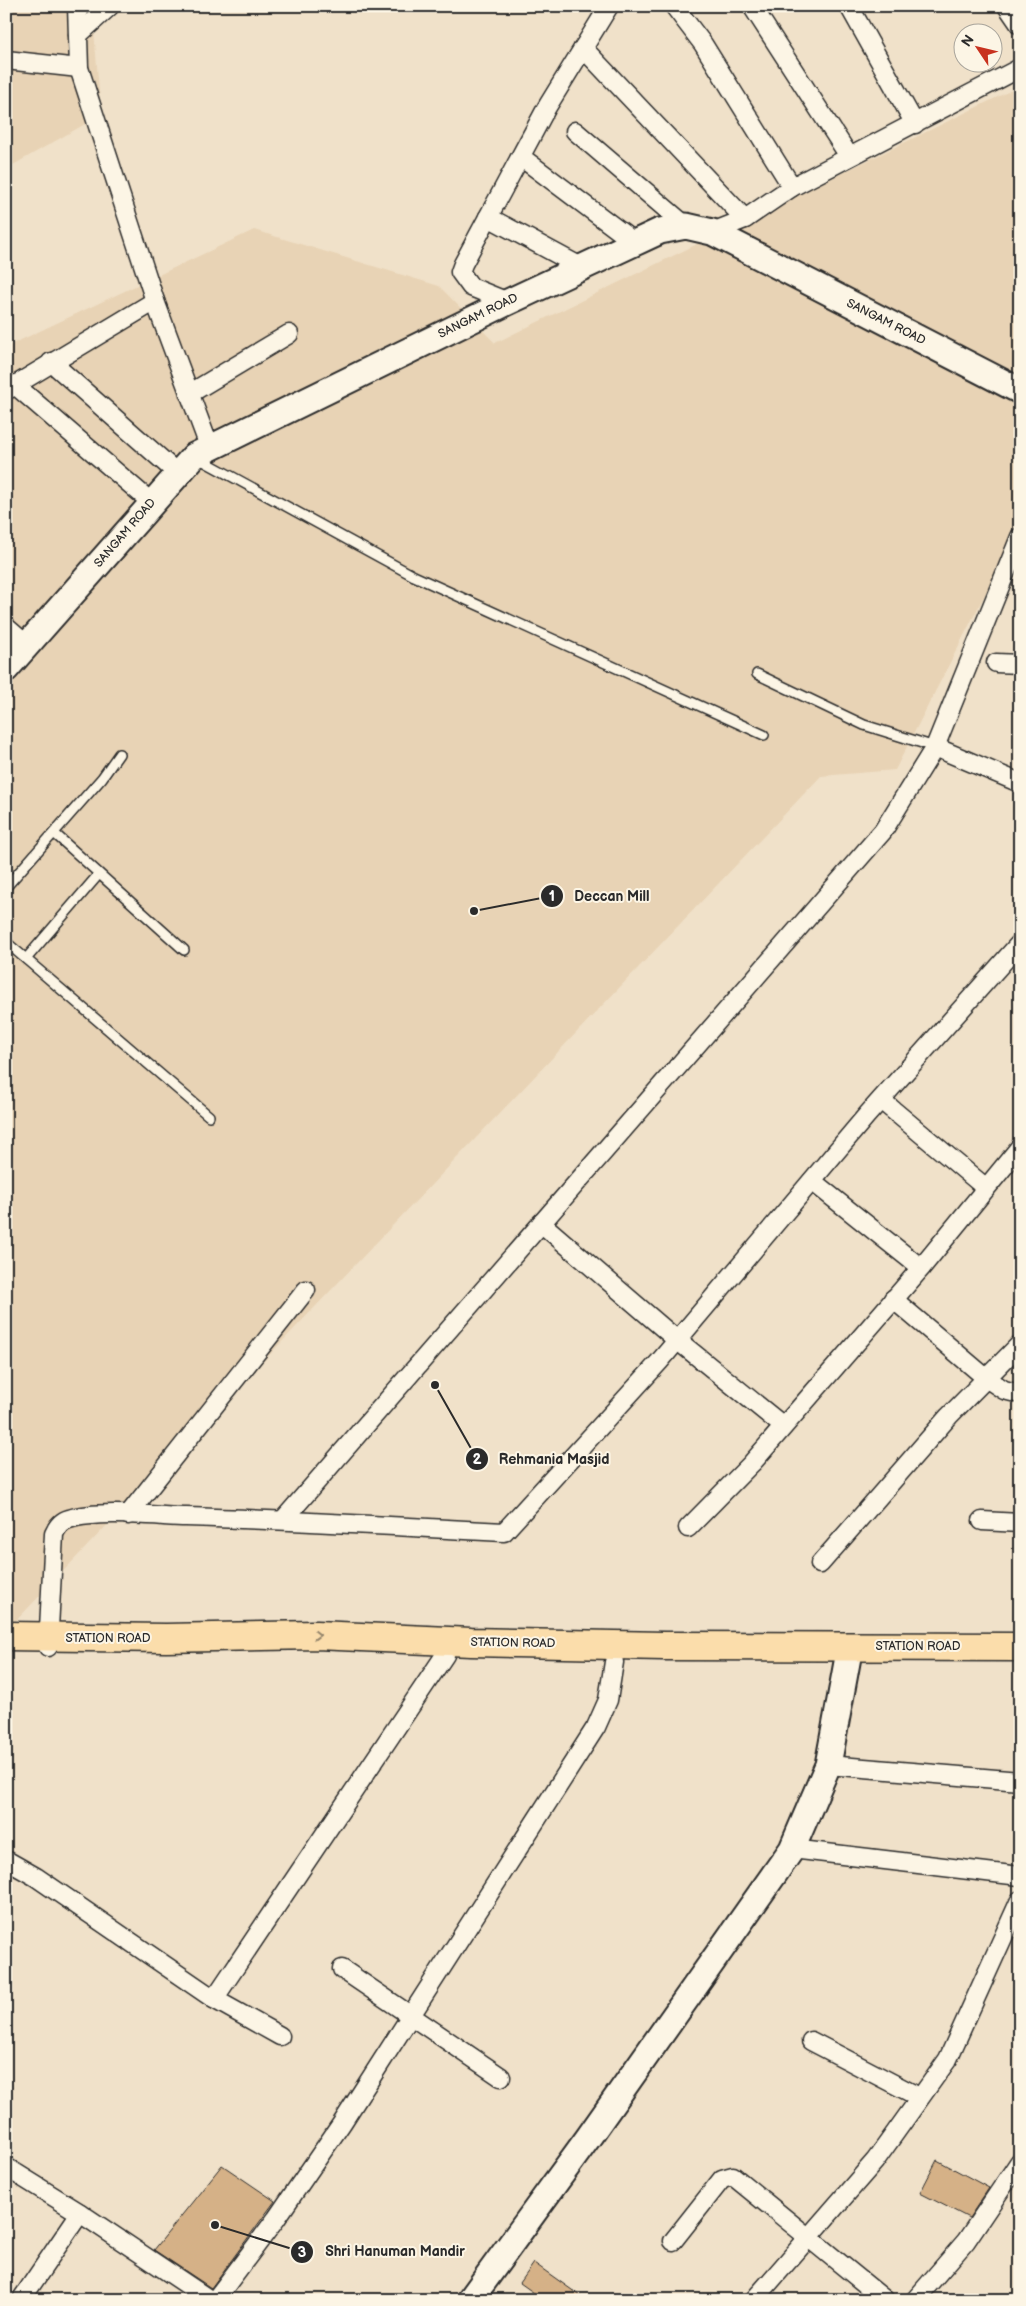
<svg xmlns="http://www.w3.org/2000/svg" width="1026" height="2306" viewBox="0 0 1026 2306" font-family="'Balsamiq Sans',sans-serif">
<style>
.built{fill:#e8d3b5}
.building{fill:#d5b187;stroke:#2b2b2b}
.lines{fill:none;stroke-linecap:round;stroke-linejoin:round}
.lane-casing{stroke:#2b2b2b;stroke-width:12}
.street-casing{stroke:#2b2b2b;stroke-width:21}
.secondary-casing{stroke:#2b2b2b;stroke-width:29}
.primary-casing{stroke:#2b2b2b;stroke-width:31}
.lane{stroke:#fcf5e5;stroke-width:9}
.street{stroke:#fcf5e5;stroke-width:18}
.secondary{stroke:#fcf5e5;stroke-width:25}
.primary{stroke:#fbddab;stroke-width:28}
.oneway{stroke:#93846b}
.labels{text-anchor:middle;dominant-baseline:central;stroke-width:4;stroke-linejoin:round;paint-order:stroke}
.street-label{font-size:12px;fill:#2b2b2b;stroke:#fcf5e5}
.leader{fill:none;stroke:#2b2b2b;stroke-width:2}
.callout-dot{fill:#2b2b2b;stroke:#fcf5e5;stroke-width:2}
.mark-label{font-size:15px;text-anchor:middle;font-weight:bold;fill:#fff}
.callout-label{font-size:14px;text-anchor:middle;font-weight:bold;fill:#2b2b2b;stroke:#fcf5e5;stroke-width:4;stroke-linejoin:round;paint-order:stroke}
</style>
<rect width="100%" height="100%" fill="#f0e1c9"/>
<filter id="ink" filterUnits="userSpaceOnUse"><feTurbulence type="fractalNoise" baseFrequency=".02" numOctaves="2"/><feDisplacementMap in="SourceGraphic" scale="10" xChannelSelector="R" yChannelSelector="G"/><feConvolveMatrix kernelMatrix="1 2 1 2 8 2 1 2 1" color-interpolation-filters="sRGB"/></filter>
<g filter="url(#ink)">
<g class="built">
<path d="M6,6h86l9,109 -95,54z"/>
<path d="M1020,86v440l-125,244 -74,6 -811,851h-4v-1280l248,-117 185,56 56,57z"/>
</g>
<g class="building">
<path d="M937,2160l52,28 -20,30 -49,-25z"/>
<path d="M222,2165l53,36 -64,87 -57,-38z"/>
<path d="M534,2263l52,37h-42l-24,-17z"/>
</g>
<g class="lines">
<g class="lane-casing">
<g id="lane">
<path d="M198,458l216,118 350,159"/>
<path d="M757,674l107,51 71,22"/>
<path d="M54,833l130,117"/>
<path d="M6,887l96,-109 17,-24"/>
<path d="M6,942l203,174"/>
<path d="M26,959l73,-85"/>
</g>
</g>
<g class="street-casing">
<g id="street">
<path d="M77,6l2,62 76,233 54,145"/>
<path d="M674,6l29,38 89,143"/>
<path d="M752,6l97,150"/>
<path d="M849,6l66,118"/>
<path d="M1007,6l13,19"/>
<path d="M78,35l32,-29"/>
<path d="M583,48l162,171"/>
<path d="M6,60l73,8"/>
<path d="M575,131l111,95"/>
<path d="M521,157l113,85"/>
<path d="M488,217l93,50"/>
<path d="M712,232l33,-13 47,-32 228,-119"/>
<path d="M508,302l-37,-15 -11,-15 3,-8 84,-157 62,-101"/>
<path d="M51,362l126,111"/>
<path d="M15,385l137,118"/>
<path d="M7,390l148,-89"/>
<path d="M189,394l100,-60"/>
<path d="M6,627l22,19"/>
<path d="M996,663l24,1"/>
<path d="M935,747l85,36"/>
<path d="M881,1100l105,88"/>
<path d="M812,1181l109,87"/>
<path d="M541,1223l136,117 106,86"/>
<path d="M893,1299l93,79 18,12 16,4"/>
<path d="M128,1515l178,-225"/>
<path d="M284,1519l599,-688 52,-84 85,-210"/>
<path d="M982,1521l38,2"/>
<path d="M688,1528l64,-65 169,-195 99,-121"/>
<path d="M820,1564l129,-148 71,-72"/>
<path d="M48,1647l6,-113c3,-7 7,-13 15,-15 29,-9 86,-3 117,-2 106,3 212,9 318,15l155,-170 208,-247 153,-172"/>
<path d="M828,1765l192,16"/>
<path d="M792,1849l228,27"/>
<path d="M6,1860l30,17 178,122 66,37"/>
<path d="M342,1969l159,108"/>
<path d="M214,1999l231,-344"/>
<path d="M811,2041l108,56"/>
<path d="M6,2167l74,46 130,87"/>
<path d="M673,2241l49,-62 11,-3 152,124"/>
<path d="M21,2300l59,-87"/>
<path d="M215,2300l61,-81 66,-96 254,-396 12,-27 6,-38"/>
<path d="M754,2300l121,-139 73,-102 72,-159"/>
<path d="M915,2300l51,-59 54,-80"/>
</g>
</g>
<g class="secondary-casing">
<g id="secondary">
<path d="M6,669l188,-213 314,-154 152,-71 26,-5 26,6 308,159"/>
<path d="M470,2300l118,-162 204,-289 36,-84 22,-119"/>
</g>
</g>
<g class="primary-casing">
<path id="primary" d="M6,1636l160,2 151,-3 154,7 193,4 356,1"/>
</g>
<use href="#lane" class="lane"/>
<use href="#street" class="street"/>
<use href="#secondary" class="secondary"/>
<use href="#primary" class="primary"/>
</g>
<defs><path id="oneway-chevron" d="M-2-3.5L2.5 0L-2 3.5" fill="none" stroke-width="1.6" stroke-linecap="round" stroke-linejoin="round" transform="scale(1.25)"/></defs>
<use class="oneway" href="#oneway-chevron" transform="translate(317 1635) rotate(1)"/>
</g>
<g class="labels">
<g class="street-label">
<text transform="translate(478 316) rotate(-26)">SANGAM ROAD</text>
<text transform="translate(886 322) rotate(27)">SANGAM ROAD</text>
<text transform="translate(125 533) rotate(-49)">SANGAM ROAD</text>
<text x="108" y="1638">STATION ROAD</text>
<text transform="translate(513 1643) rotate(1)">STATION ROAD</text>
<text x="918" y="1646">STATION ROAD</text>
</g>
</g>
<path class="leader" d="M474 911L552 896M435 1385L477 1459M215 2225L302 2252"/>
<g class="callout-dot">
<circle cx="474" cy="911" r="5"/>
<circle cx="435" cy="1385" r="5"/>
<circle cx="215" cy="2225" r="5"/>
<circle cx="552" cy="896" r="12"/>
<circle cx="477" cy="1459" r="12"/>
<circle cx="302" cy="2252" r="12"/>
</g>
<g class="mark-label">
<text x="552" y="901">1</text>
<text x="477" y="1464">2</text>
<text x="302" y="2257">3</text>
</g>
<g class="callout-label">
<text x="612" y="901">Deccan Mill</text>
<text x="554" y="1464">Rehmania Masjid</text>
<text x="395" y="2256">Shri Hanuman Mandir</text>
</g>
<rect width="1026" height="2306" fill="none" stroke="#fcf5e5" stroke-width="25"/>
<rect x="12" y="12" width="1001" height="2281" fill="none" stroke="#2b2b2b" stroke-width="2" filter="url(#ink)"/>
<g transform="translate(978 48) rotate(305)"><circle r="24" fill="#fcf5e5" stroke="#a8a49b"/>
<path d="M0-4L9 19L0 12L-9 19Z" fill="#c8321e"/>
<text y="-8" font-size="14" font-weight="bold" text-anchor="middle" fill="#2b2b2b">N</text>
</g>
</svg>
